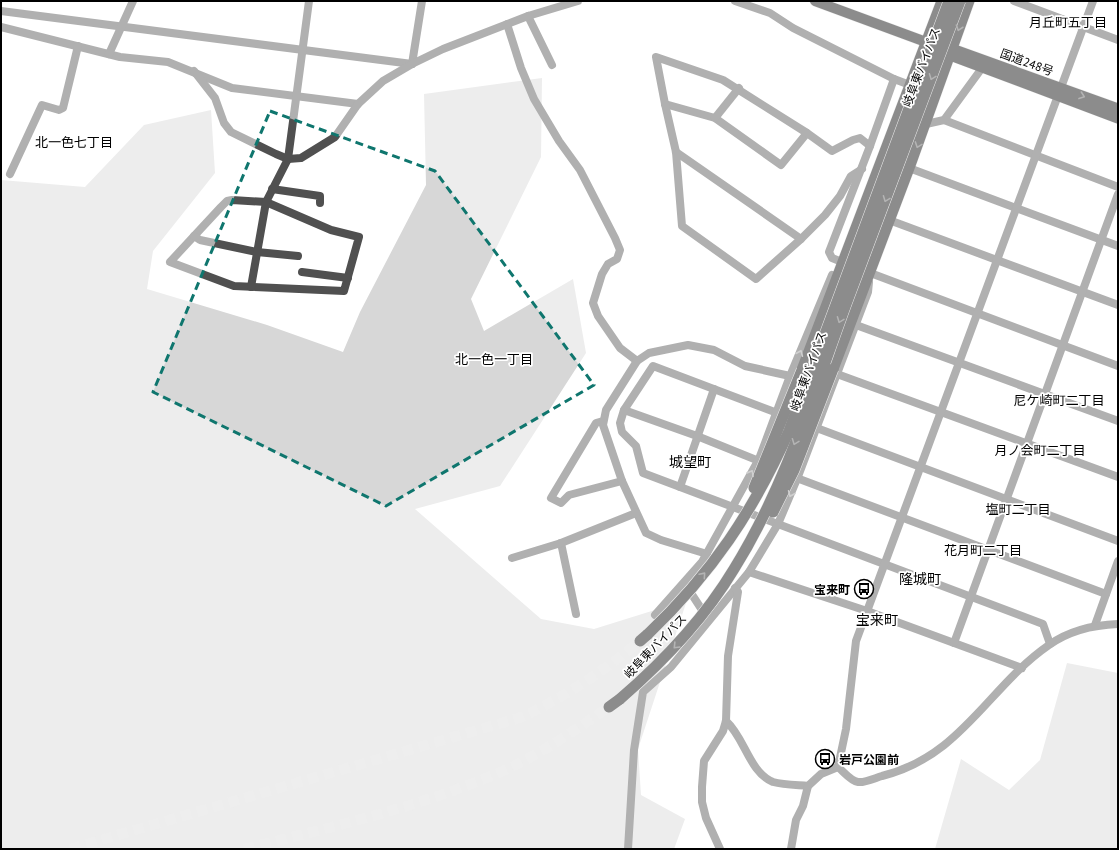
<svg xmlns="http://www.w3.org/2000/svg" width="1119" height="850" viewBox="0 0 1119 850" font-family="'PT Sans','Noto Sans JP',sans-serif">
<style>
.green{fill:#d7d7d7}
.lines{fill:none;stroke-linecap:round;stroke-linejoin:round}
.trunk-tunnel{stroke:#d9d9d9;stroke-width:11;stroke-dasharray:11 5.5;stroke-linecap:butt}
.primary-casing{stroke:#dbdbdb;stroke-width:11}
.trunk-casing{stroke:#dbdbdb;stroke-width:12}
.minor{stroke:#505050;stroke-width:8}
.primary{stroke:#000;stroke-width:10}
.trunk{stroke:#000;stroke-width:11}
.trunk-bridge-casing{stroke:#dbdbdb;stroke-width:12;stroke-linecap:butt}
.trunk-bridge{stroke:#000;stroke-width:11}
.oneway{stroke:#595959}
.oneway2{stroke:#969696}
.marked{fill:none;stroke:#0f766e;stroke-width:3;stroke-dasharray:8 5;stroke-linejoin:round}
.labels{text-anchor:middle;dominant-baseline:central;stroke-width:3.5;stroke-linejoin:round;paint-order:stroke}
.street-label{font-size:12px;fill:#000;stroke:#fff}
.poi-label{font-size:12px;font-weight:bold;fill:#000;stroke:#fff;text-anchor:end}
.neighbourhood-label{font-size:13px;fill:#000;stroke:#fff}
.quarter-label{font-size:14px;fill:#000;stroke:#fff}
</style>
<rect width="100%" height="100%" fill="#fff"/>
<g class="green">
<path d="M542,78l-1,79 -70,142 13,32 89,-52 13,74 -86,133 -85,23 126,110 53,10 93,-29 -49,149 3,46 44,24 -11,30h-673v-669l84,7 59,-62 67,-15 4,63 -62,78 -6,38 120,36 76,27 17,-40 66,-127 -2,-91z"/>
<path d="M1067,663l51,10v176h-183l26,-90 48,31 31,-30z"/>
</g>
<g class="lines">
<g class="trunk-tunnel">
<path d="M70,849l449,-131c46,-21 82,-45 121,-77"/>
<path d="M244,849c88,-22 176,-42 259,-78 38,-17 72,-41 106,-64"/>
</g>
<g class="primary-casing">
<path id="primary" d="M815,1l111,41"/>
</g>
<g class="trunk-casing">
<g id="trunk">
<path d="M946,47l172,62"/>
<path d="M945,53l173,65"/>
<path d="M833,369l76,-201 60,-167"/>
<path d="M802,370l140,-369"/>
<path d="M640,641l8,-7"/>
<path d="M609,707l11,-8"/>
</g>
</g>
<g class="minor">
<path d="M735,1l35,12 23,15 101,51 16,6"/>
<path d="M1014,1l104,39"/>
<path d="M1,11l411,53"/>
<path d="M528,16l24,49"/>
<path d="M507,24l14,44 13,31 25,42 21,29 35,68 5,12 -3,9 -9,5 -6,10 -9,29 5,13 22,32 17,13"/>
<path d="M1,27l119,30 48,5 64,26 126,16"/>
<path d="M109,54l24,-53"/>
<path d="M412,64l10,-63"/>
<path d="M194,71l21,27 9,25 7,9 45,22 12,5 13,-1 34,-21 23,-33 25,-23 29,-17 31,-15 85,-33 50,-15"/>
<path d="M665,104l50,14 66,47 26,-32"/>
<path d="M715,118l24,-30"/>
<path d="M944,120l174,67"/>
<path d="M926,124l18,-4 38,-52"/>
<path d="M676,152l125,87"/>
<path d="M909,168l209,78"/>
<path d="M862,169l-11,7 -11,20 -15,19 -24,24 -45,40 -74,-53 -6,-74 -11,-48 -9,-47 67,23 84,53 25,18 21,-11 7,-2 10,8"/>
<path d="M10,174l32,-69 17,5 4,-2 15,-62"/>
<path d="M272,189l48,7v7"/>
<path d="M232,200l34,2 65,28 28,7 -15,54 -110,-5 -64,-24 51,-55 6,-6z"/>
<path d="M889,220l229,85"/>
<path d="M194,236l6,4 57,12 41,4"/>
<path d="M847,264l-15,-6 -3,-6 41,-106 24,-67"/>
<path d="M865,271l253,95"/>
<path d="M302,272l46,6"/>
<path d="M251,287l15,-85 22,-43 21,-158"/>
<path d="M856,325l262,96"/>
<path d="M827,375l10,-1 281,103"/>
<path d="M624,410l73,26 72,29"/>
<path d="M788,417l-135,-51 -29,44 -4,13 2,9 14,14 7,27 400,151 7,20"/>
<path d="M603,421l-7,2 -45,75 10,5 8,-8 53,-14"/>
<path d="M806,424l312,117"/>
<path d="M794,477l312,117"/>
<path d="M680,487l34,-98"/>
<path d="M561,543l15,71"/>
<path d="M707,554l-46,-14 -15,-7 -24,-52 -19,-56 3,-15 31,-49 12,-8 39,-8 26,5 31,16 45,10 13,-1"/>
<path d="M512,558l49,-15 75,-30"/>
<path d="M749,572l118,39 155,57"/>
<path d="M687,587l19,29"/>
<path d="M655,615l47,-53 57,-103 31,-83 42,-101"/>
<path d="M1095,625l23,-64"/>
<path d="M954,643l164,-449"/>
<path d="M726,721c19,17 23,51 47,61 11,3 24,3 35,4"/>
<path d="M838,767l8,-38 10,-88 237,-640"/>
<path d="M838,767c6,5 13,14 20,15 7,1 17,-4 24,-6 80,-20 106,-89 167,-131 21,-15 44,-20 69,-21"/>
<path d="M628,849l6,-99 9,-58 28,-25 78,-95 29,-48 19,-45 71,-187 1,-10"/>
<path d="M720,849l-14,-31 -4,-16v-15l2,-26 19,-30 3,-10 2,-65 10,-64 -3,-4"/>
<path d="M791,849l5,-29 7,-14 5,-20 13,-12 17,-7"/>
</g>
<use href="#primary" class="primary"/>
<use href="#trunk" class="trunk"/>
<g class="trunk-bridge-casing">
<g id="trunk-bridge">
<path d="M754,488l48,-118"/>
<path d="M773,512l21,-42 39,-101"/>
<path d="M648,634c64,-61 105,-122 141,-203l160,-430"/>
<path d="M620,699c44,-38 84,-80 114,-130 51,-82 79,-175 112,-265 38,-101 76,-202 114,-303"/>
</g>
</g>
<use href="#trunk-bridge" class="trunk-bridge"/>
</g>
<defs><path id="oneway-chevron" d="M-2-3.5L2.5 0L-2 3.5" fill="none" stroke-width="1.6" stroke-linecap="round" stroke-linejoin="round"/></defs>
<g class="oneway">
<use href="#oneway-chevron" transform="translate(959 28) rotate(109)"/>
<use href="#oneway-chevron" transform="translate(932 77) rotate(111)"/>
<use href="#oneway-chevron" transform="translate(1082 96) rotate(20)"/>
<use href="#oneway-chevron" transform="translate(918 145) rotate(110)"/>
<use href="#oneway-chevron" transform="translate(886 199) rotate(111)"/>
<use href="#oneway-chevron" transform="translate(840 320) rotate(111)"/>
<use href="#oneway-chevron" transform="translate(795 442) rotate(111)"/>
<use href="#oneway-chevron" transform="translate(703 575) rotate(-49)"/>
<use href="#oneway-chevron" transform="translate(676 646) rotate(134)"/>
</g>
<g class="oneway2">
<use href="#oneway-chevron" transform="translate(800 353) rotate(-67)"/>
<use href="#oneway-chevron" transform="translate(751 473) rotate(-61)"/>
<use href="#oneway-chevron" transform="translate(791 494) rotate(113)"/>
</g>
<path d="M0 0H1119V850H0ZM270,111l165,60 159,214 -208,121 -233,-114z" fill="#fff" fill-opacity=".55" fill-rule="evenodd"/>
<path class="marked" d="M270,111l165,60 159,214 -208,121 -233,-114z"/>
<defs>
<g id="bus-ring" transform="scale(1)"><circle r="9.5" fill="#fff" stroke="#000" stroke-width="1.5"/><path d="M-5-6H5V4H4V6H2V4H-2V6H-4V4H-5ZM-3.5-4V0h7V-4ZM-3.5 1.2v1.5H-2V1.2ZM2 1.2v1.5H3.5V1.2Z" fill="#000"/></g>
</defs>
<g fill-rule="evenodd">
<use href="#bus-ring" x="864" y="589"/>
<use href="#bus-ring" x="825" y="759"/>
</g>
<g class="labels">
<g class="street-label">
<text transform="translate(1027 62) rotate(20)">国道248号</text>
<text transform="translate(921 67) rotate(-69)">岐阜東バイパス</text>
<text transform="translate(808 371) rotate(-70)">岐阜東バイパス</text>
<text transform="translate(655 646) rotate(-46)">岐阜東バイパス</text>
</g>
<g class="poi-label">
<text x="850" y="589">宝来町</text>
<text x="839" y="759" text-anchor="start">岩戸公園前</text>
</g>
<g class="neighbourhood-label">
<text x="1068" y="22">月丘町五丁目</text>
<text x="74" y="142">北一色七丁目</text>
<text x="494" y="359">北一色一丁目</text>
<text x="1059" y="400">尼ケ崎町二丁目</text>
<text x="1040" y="450">月ノ会町二丁目</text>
<text x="1018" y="509">塩町二丁目</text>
<text x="983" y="550">花月町二丁目</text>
</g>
<g class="quarter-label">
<text x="690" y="462">城望町</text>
<text x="920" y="579">隆城町</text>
<text x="877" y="620">宝来町</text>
</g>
</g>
<rect width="1119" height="850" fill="none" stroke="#000000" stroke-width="4"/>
</svg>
